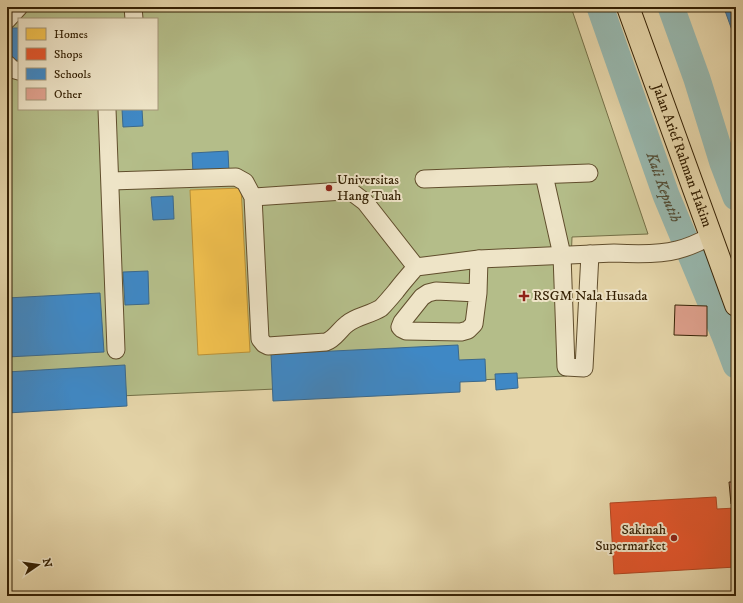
<svg xmlns="http://www.w3.org/2000/svg" width="743" height="603" viewBox="0 0 743 603" font-family="'IM FELL DW Pica',serif">
<style>
.green{fill:#b4bd89;stroke:#746f46;fill-rule:evenodd}
.homes{fill:#f2c14e;stroke:#b99138}
.shops{fill:#e4572e;stroke:#b04721}
.schools{fill:#3f88c5;stroke:#3c698b}
.lines{fill:none;stroke-linecap:round;stroke-linejoin:round}
.river{stroke:#97b8af;stroke-width:27}
.building{fill:#e0a18e;stroke:#352104}
.minor-casing{stroke:#614e2d;stroke-width:19}
.major-casing{stroke:#352104;stroke-width:24}
.minor{stroke:#eee4c7;stroke-width:17}
.major{stroke:#e5d5a9;stroke-width:22}
.poi-dot{fill:#8f2418;stroke:#eee4c7;stroke-width:1.5}
.labels{text-anchor:middle;dominant-baseline:central;stroke-width:4;stroke-linejoin:round;paint-order:stroke}
.street-label{font-size:14px;fill:#352104;stroke:#eee4c7}
.poi-label{font-size:14px;fill:#352104;stroke:#eee4c7;text-anchor:start}
.water-label{font-size:15px;font-style:italic;fill:#524e37;stroke:#eee4c7}
</style>
<rect width="100%" height="100%" fill="#e5d5a9"/>
<filter id="stains"><feTurbulence type="fractalNoise" baseFrequency=".005" numOctaves="4"/><feColorMatrix values="0 0 0 0 .2 0 0 0 0 .09 0 0 0 0 .02 0 0 0 .5 -.17"/></filter>
<radialGradient id="worn" r=".72"><stop offset=".6" stop-color="#630" stop-opacity="0"/><stop offset="1" stop-color="#630" stop-opacity=".3"/></radialGradient>
<path class="green" d="M7,7h564l77,227 -76,3 -5,139 -560,25zM19,19h138v90h-138z"/>
<path class="homes" d="M241,188l9,164 -52,3 -8,-165z"/>
<path class="shops" d="M716,497l1,12 19,-1v59l-122,7 -4,-71z"/>
<g class="schools">
<path d="M726,7h10v25l-3,1 -9,-25z"/>
<path d="M7,28h12v32l-11,1z"/>
<path d="M122,109h20l1,17 -20,1z"/>
<path d="M228,151l1,21 -36,2 -1,-21z"/>
<path d="M173,196l1,23 -21,1 -2,-23z"/>
<path d="M148,271l1,33 -24,1 -2,-33z"/>
<path d="M100,293l4,59 -97,5v-59z"/>
<path d="M458,345l1,15 26,-1 1,22 -26,1v10l-187,9 -2,-47z"/>
<path d="M125,365l2,41 -120,7v-41z"/>
<path d="M517,373l1,15 -22,2 -1,-16z"/>
</g>
<g class="lines">
<g class="river">
<path id="s1" d="M600,7l66,188 59,141 11,29"/>
<path d="M671,7l26,72 26,84 13,34"/>
</g>
</g>
<g class="building">
<path d="M675,305l32,1v30l-33,-1z"/>
<path d="M729,482h7v21l-5,1z"/>
</g>
<g class="lines">
<g class="minor-casing">
<g id="minor">
<path d="M133,7l1,12"/>
<path d="M7,20l12,-13"/>
<path d="M7,64l5,5 7,2"/>
<path d="M107,109l9,241"/>
<path d="M544,175l18,80 4,112 18,1 6,-114"/>
<path d="M424,179l165,-6"/>
<path d="M111,181l125,-4 9,5 8,15 7,142 4,5 4,2 58,-4c9,-3 13,-12 21,-18 9,-8 23,-9 34,-16 5,-5 10,-11 15,-17 6,-8 13,-16 20,-24l63,-8 135,-6c19,1 45,2 63,-3 12,-3 23,-8 34,-14"/>
<path d="M253,197l90,-6 10,2 12,9 51,65"/>
<path d="M478,293l-42,-2 -8,2 -6,4 -20,25 -2,5 2,2 4,2 55,1 7,-2 6,-6 4,-31 1,-34"/>
</g>
</g>
<g class="major-casing">
<g id="major">
<path id="s2" d="M628,7l108,298"/>
</g>
</g>
<use href="#minor" class="minor"/>
<use href="#major" class="major"/>
</g>
<g class="poi-dot">
<circle cx="329" cy="188" r="4"/>
<path d="M522 290h4v4h4v4h-4v4h-4v-4h-4v-4h4z"/>
<circle cx="674" cy="538" r="4"/>
</g>
<g class="labels">
<g class="street-label">
<text stroke="none"><textPath href="#s2" startOffset="158">Jalan Arief Rahman Hakim</textPath></text>
</g>
<g class="poi-label">
<text x="337" y="180">Universitas<tspan x="337" dy="16">Hang Tuah</tspan></text>
<text x="533" y="296">RSGM Nala Husada</text>
<text x="666" y="530" text-anchor="end">Sakinah<tspan x="666" dy="16">Supermarket</tspan></text>
</g>
<g class="water-label">
<text stroke="none"><textPath href="#s1" startOffset="191">Kali Keputih</textPath></text>
</g>
</g>
<rect width="743" height="603" fill="none" stroke="#e5d5a9" stroke-width="24"/>
<rect x="8" y="8" width="727" height="587" fill="none" stroke="#352104" stroke-width="2"/>
<rect x="12" y="12" width="719" height="579" fill="none" stroke="#352104"/>
<rect x="18" y="18" width="140" height="92" fill="#eee4c7" stroke="#a49679"/>
<rect x="26" y="28" width="20" height="12" fill="#f2c14e" stroke="#a49679"/>
<text x="54" y="38" font-size="12" fill="#352104">Homes</text>
<rect x="26" y="48" width="20" height="12" fill="#e4572e" stroke="#a49679"/>
<text x="54" y="58" font-size="12" fill="#352104">Shops</text>
<rect x="26" y="68" width="20" height="12" fill="#3f88c5" stroke="#a49679"/>
<text x="54" y="78" font-size="12" fill="#352104">Schools</text>
<rect x="26" y="88" width="20" height="12" fill="#e0a18e" stroke="#a49679"/>
<text x="54" y="98" font-size="12" fill="#352104">Other</text>
<g transform="translate(38 565) rotate(77)" stroke="#eee4c7" stroke-width="3" paint-order="stroke">
<path d="M0-3L7 15L0 10L-7 15Z" fill="#352104"/>
<text y="-6" font-size="11" font-weight="bold" text-anchor="middle" fill="#352104">N</text>
</g>
<rect width="100%" height="100%" filter="url(#stains)"/>
<rect width="100%" height="100%" fill="url(#worn)"/>
</svg>
